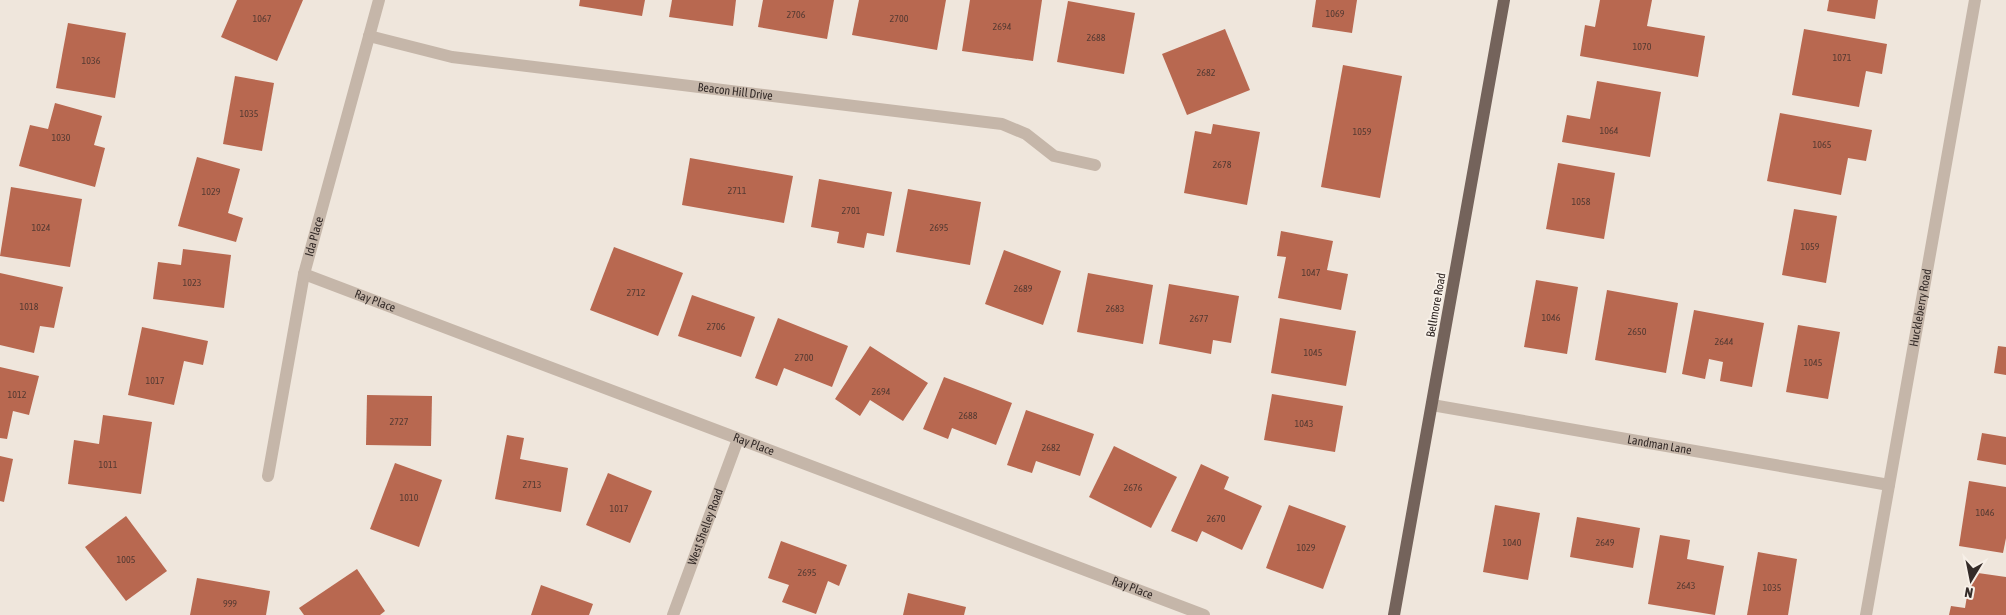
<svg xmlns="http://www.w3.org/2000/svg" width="2006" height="615" viewBox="0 0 2006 615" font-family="'Asap Condensed',sans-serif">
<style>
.building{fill:#b86850}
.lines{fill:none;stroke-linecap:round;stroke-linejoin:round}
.minor{stroke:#c5b6a9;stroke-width:12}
.major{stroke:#74635b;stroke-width:12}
.labels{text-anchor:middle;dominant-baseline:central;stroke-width:4;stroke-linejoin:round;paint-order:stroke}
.number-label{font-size:10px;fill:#553a32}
.street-label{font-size:12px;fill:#342b28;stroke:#f7f0e8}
</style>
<rect width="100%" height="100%" fill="#efe6dc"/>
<g class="building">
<path d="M237,0h66l-26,61 -56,-24z"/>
<path d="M580,0h65l-3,16 -63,-10z"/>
<path d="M672,0h64l-3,26 -64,-9z"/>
<path d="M763,0h71l-7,39 -69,-12z"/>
<path d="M859,0h87l-9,50 -85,-15z"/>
<path d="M970,0h72l-9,61 -71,-10z"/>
<path d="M1316,0h41l-5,33 -40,-6z"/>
<path d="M1600,0h52l-5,26 58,10 -7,41 -118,-21 5,-31 10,2z"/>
<path d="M1829,0h49l-3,19 -48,-8z"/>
<path d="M1068,1l67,12 -11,61 -67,-12z"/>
<path d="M68,23l58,10 -11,65 -59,-10z"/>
<path d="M1225,29l25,61 -63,25 -25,-61z"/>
<path d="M1804,29l83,15 -5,30 -16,-3 -7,36 -67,-12z"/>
<path d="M1343,65l59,11 -22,122 -59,-11z"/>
<path d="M235,76l39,7 -12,68 -39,-7z"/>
<path d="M1597,81l64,11 -11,65 -88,-15 5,-27 23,4z"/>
<path d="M55,103l47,13 -8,29 11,3 -10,39 -76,-21 11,-41 18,4z"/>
<path d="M1780,113l92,17 -6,31 -18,-3 -7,37 -74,-14z"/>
<path d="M1213,124l47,8 -13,73 -63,-12 11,-62 16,3z"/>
<path d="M197,157l43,12 -12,44 15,5 -7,24 -58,-16z"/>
<path d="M690,158l103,18 -9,47 -102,-18z"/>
<path d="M1558,163l57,10 -11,66 -58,-10z"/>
<path d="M819,179l73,13 -8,44 -17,-3 -3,15 -27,-5 2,-11 -28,-5z"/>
<path d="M11,187l71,12 -12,68 -70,-11z"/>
<path d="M908,189l73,13 -11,63 -74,-13z"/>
<path d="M1794,209l43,7 -11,67 -44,-8z"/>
<path d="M1281,231l52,10 -6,29 21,4 -7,36 -63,-12 8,-41 -9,-1z"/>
<path d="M614,247l69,26 -25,63 -68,-26z"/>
<path d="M183,249l48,6 -7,53 -71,-9 5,-37 23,3z"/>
<path d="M1004,250l57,21 -18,54 -58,-21z"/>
<path d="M0,273l63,14 -9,41 -14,-2 -6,27 -34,-8z"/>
<path d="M1088,273l65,12 -10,59 -66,-12z"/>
<path d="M1536,280l42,7 -11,67 -43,-7z"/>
<path d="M1169,284l70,12 -8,47 -18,-3 -2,14 -52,-10z"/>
<path d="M1607,290l71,13 -12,70 -71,-13z"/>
<path d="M692,295l63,22 -14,40 -63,-21z"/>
<path d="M1694,310l70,13 -12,64 -32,-6 3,-19 -14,-3 -4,20 -23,-5z"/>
<path d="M778,318l70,28 -16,41 -48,-19 -7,18 -22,-8z"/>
<path d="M1280,318l76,13 -10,55 -75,-13z"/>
<path d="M1798,325l42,7 -12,67 -42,-7z"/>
<path d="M142,327l66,14 -5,24 -19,-4 -10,44 -46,-10z"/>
<path d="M870,346l58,37 -25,38 -33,-21 -10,16 -25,-17z"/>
<path d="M1998,346l8,1v28l-12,-2z"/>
<path d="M0,367l39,9 -10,39 -16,-4 -6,28 -7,-1z"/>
<path d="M944,377l68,26 -16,42 -44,-17 -4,11 -25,-10z"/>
<path d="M1272,394l71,12 -8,46 -71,-12z"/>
<path d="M367,395l65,1 -1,50 -65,-1z"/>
<path d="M1026,410l68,24 -14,42 -44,-15 -4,12 -25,-8z"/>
<path d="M103,415l49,7 -11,72 -73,-10 6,-44 25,4z"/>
<path d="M1982,433l24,4v28l-29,-5z"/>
<path d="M507,435l17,3 -4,21 48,9 -7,44 -66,-13z"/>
<path d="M1114,446l63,31 -26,51 -62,-31z"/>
<path d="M0,456l13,3 -9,43 -4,-1z"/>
<path d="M395,463l47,17 -23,67 -49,-18z"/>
<path d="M1201,464l28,13 -5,12 38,17 -20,44 -40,-19 -5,11 -26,-11z"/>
<path d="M608,473l44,18 -22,52 -44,-18z"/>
<path d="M1969,481l37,6v51l-3,15 -44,-7z"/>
<path d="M1289,505l57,21 -23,63 -57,-21z"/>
<path d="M1495,505l45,8 -12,67 -45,-8z"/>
<path d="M126,516l41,55 -41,30 -41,-54z"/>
<path d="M1577,517l63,11 -7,40 -63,-11z"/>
<path d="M1660,535l30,5 -3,19 37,7 -9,49 -67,-11z"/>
<path d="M781,541l66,24 -8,21 -11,-5 -12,33 -34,-12 7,-17 -21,-7z"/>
<path d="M1758,552l39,7 -9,56h-41z"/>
<path d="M357,569l28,42 -5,4h-76l-5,-7z"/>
<path d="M1971,572l35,5v38h-57l2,-9 14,2z"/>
<path d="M197,578l73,13 -4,24h-76z"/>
<path d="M541,585l52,19 -4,11h-58z"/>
<path d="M908,593l58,14 -2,8h-61z"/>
</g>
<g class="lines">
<g class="minor">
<path id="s1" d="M369,36l83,21 550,67 24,10 28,22 41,9"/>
<path id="s2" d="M304,274l900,341"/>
<path id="s3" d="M1432,405l457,80"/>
<path id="s4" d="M268,476l36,-202 75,-274"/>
<path id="s5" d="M673,615l65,-176"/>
<path id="s6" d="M1866,615l109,-615"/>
</g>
<path class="major" d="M1394,615l110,-615"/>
</g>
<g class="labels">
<g class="number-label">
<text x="1335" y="13">1069</text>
<text x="796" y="14">2706</text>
<text x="262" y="18">1067</text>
<text x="899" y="18">2700</text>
<text x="1002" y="26">2694</text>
<text x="1096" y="37">2688</text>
<text x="1642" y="46">1070</text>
<text x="1842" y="57">1071</text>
<text x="91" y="60">1036</text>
<text x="1206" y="72">2682</text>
<text x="249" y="113">1035</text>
<text x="1609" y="130">1064</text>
<text x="1362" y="131">1059</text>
<text x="61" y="137">1030</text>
<text x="1822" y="144">1065</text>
<text x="1222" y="164">2678</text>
<text x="737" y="190">2711</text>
<text x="211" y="191">1029</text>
<text x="1581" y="201">1058</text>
<text x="851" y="210">2701</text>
<text x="41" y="227">1024</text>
<text x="939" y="227">2695</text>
<text x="1810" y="246">1059</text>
<text x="1311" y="272">1047</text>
<text x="192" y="282">1023</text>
<text x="1023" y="288">2689</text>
<text x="636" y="292">2712</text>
<text x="29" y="306">1018</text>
<text x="1115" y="308">2683</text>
<text x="1551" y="317">1046</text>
<text x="1199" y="318">2677</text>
<text x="716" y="326">2706</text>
<text x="1637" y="331">2650</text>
<text x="1724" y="341">2644</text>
<text x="1313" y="352">1045</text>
<text x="804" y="357">2700</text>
<text x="1813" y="362">1045</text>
<text x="155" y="380">1017</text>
<text x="881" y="391">2694</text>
<text x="17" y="394">1012</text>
<text x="968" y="415">2688</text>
<text x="399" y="421">2727</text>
<text x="1304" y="423">1043</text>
<text x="1051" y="447">2682</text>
<text x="108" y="464">1011</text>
<text x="532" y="484">2713</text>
<text x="1133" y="487">2676</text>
<text x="409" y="497">1010</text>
<text x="619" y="508">1017</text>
<text x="1985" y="512">1046</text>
<text x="1216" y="518">2670</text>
<text x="1512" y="542">1040</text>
<text x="1605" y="542">2649</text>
<text x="1306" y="547">1029</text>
<text x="126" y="559">1005</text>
<text x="807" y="572">2695</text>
<text x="1686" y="585">2643</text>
<text x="1772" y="587">1035</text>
<text x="230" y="603">999</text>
</g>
<g class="street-label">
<text stroke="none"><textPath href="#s1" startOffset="371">Beacon Hill Drive</textPath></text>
<text stroke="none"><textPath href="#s4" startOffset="244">Ida Place</textPath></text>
<text stroke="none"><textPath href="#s2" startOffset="76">Ray Place</textPath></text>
<text transform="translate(1436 305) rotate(-80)">Bellmore Road</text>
<text stroke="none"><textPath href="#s6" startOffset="312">Huckleberry Road</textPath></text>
<text stroke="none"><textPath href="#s2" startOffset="481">Ray Place</textPath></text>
<text stroke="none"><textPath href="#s3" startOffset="231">Landman Lane</textPath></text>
<text stroke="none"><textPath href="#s5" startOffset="94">West Shelley Road</textPath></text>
<text stroke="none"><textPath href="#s2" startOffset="886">Ray Place</textPath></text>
</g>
</g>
<g transform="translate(1971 580) rotate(190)" stroke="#f7f0e8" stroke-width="4" paint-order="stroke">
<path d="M0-4L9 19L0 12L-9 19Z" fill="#342b28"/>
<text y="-8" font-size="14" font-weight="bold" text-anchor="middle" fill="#342b28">N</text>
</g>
</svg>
